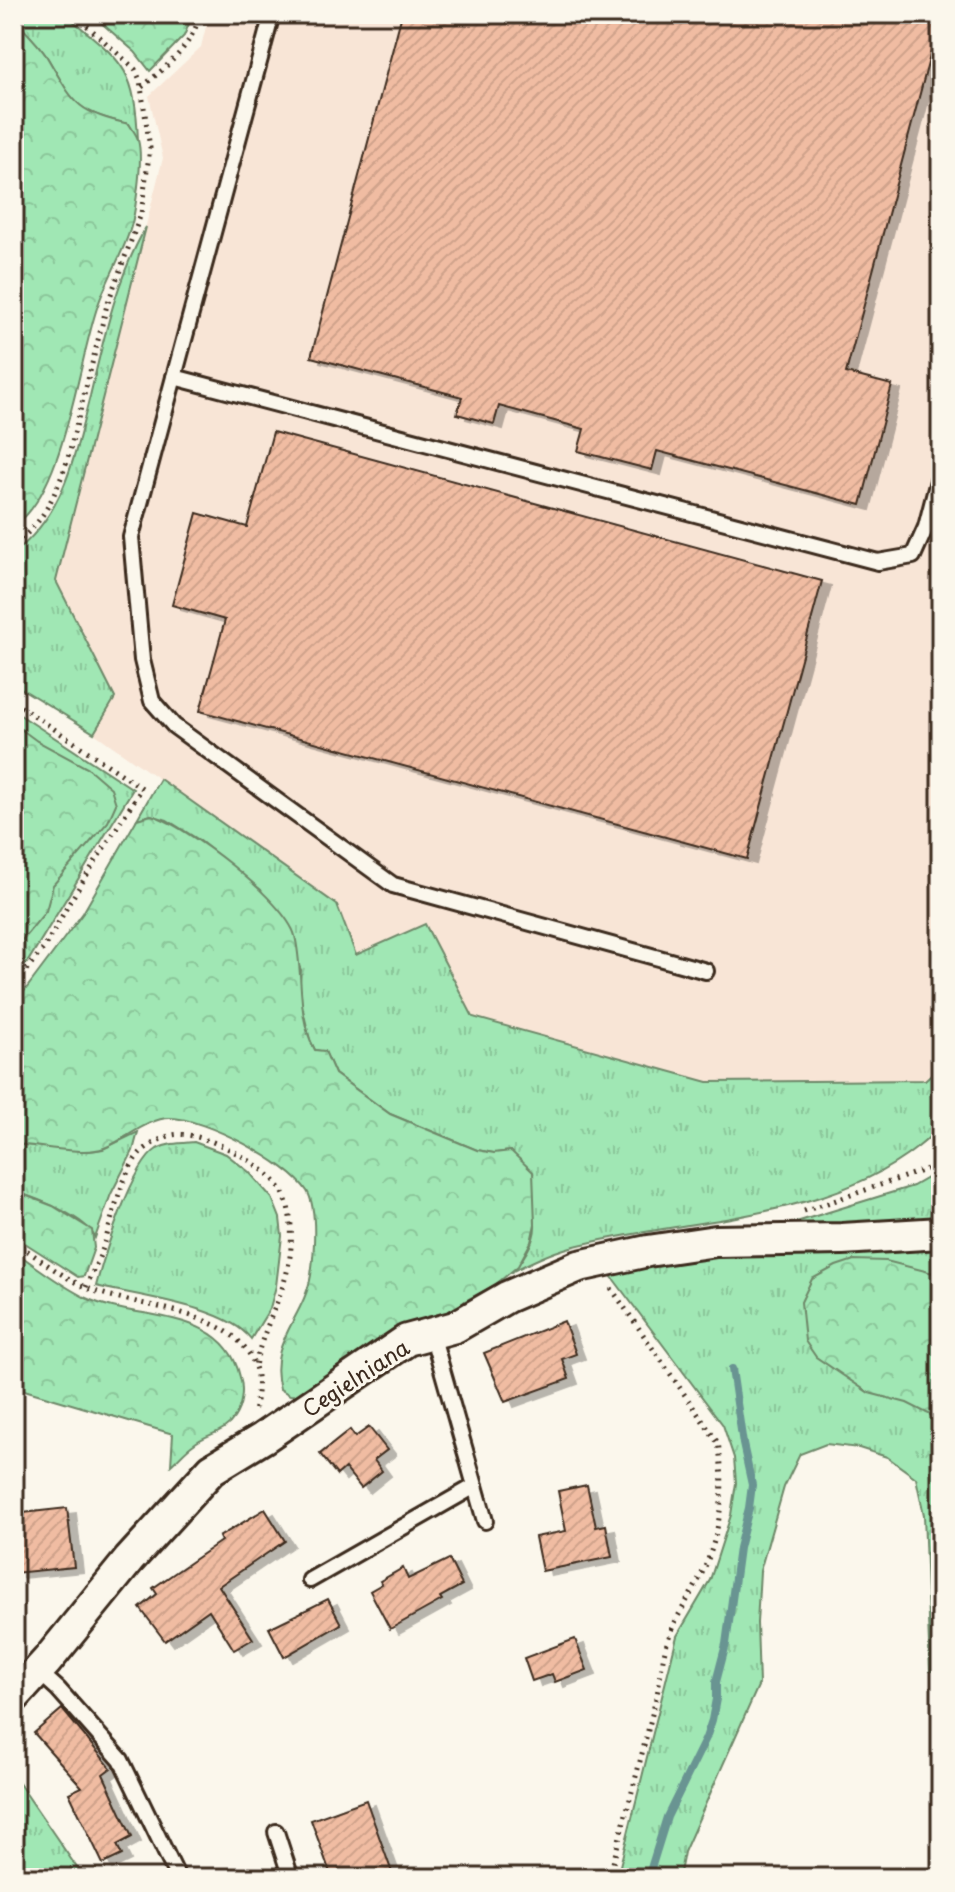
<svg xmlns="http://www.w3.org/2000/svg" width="955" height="1892" viewBox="0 0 955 1892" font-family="'Playpen Sans',sans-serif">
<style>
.built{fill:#f8e5d6}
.grass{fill:url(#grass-tufts);stroke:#6e8869;stroke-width:2}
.forest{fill:url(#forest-crowns);stroke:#6e8869;stroke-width:2}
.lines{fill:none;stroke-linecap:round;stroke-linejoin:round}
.stream{stroke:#699492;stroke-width:8}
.building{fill:url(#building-hatch);stroke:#3b2a1e;stroke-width:2;filter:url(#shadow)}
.service-casing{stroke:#3b2a1e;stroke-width:20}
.minor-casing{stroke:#3b2a1e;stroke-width:36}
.path{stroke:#3b2a1e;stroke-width:5;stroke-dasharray:2 6;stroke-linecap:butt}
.service{stroke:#fbf7ec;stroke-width:14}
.minor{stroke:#fbf7ec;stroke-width:30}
.labels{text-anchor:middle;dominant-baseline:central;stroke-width:6;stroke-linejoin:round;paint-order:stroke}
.street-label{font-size:22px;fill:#3b2a1e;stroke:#fbf7ec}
</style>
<defs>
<pattern id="grass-tufts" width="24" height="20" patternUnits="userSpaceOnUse" patternTransform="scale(2)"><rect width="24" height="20" fill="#a0e7b4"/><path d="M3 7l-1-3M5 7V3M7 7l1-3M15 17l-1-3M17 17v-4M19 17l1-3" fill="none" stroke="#8bc69a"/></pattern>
<pattern id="forest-crowns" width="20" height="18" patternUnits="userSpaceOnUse" patternTransform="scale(2)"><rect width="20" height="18" fill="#a0e7b4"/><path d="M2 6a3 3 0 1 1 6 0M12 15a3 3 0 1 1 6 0" fill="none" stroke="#8bc69a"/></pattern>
<pattern id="building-hatch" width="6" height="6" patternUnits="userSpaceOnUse" patternTransform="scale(2)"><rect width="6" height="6" fill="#f0bca2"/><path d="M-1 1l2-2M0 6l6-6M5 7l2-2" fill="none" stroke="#cfa28b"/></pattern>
<filter id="shadow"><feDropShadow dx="9" dy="5" stdDeviation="0" flood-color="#0004"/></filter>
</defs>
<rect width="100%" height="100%" fill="#fbf7ec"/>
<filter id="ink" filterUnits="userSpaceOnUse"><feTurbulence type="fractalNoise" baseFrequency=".0125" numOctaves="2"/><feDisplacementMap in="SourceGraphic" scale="16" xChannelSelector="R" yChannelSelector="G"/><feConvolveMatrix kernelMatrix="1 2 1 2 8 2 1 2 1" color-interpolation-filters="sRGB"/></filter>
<g filter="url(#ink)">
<path class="built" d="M209,14h732v1050l-16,16 -217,2 -235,-65 -48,-93 -69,31 -19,-50 -243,-172 21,-35 -59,-117 107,-423 -14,-62 52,-49z"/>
<g class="grass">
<path d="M14,14h51c55,47 70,49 73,126l-9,-16c-57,-13 -54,-20 -82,-67 -9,-14 -22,-26 -33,-38z"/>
<path d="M146,227l-90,354 59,117 -21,35 -80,-49v-131c52,-41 60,-97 76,-157 14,-58 26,-117 56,-169z"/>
<path d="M14,711l119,78 -106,174 -13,12z"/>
<path d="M160,779l177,126 19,50 69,-31 48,93 235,65 217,-2 16,-15c0,16 4,38 0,54 -2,10 -15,22 -23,28 -94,75 -236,71 -347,100 -22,6 -42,16 -62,26 13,-10 27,-32 26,-49 0,-14 -18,-57 -24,-73l-17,2 -17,-3 -87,-36 -55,-40 -10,-22 -10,-2 -5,-10 -11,-47 2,-23 -40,-80 -62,-50 -32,-20 -16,-5 -14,4z"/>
<path d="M138,1132l-5,19 -22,43 -16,44c-8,-21 -60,-40 -81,-47v-47l75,7 14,-2z"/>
<path d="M194,1142l32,12 23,18 23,26 8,20 2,18 -6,50 -6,22 -19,31c-25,-33 -114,-43 -155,-53 8,-30 36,-122 61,-137 11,-6 25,-6 37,-7z"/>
<path d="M941,1170v51l-174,10 146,-45z"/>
<path d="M941,1241v430h-11l-6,-156 -8,-37 -29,-21 -28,-9 -33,-4 -26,10 -16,33 -24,84 -3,52 2,61 -75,168 -5,26h-62l60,-242 33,-56 21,-65 5,-32 -2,-25 -11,-33 -114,-152 86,-18z"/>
<path d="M14,1776l70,102h-70z"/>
</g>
<g class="forest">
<path d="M91,14h102l-9,22 -34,35 -15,-19z"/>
<path d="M14,19c11,12 24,24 33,38 26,44 28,56 82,67 3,5 8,11 9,16 5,17 -1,56 -4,74 -6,32 -25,60 -36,91 -20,56 -33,187 -84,221z"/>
<path d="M14,724l23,17 52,28 22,19 5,16 -8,18 -55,63 -7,26 -32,39z"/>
<path d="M151,815c34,9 135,86 144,121 9,37 1,80 20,114l10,1 10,23 55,40 87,36 17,3 17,-2 22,21 2,52 -4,18 -13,24 -23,19 -30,16 -14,12 -24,4 -19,9 -103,70 -15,-1 -10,-6c-13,-47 24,-71 31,-114 3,-21 7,-66 -4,-84 -19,-29 -103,-73 -137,-73 -22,0 -45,22 -66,30 -19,8 -67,-3 -90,-4v-139l69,-92 54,-94z"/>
<path d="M14,1191l39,15 39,24 2,18 -10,28 -6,1 -64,-41z"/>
<path d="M14,1251c23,16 47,35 72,47 51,24 138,8 154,79 4,13 2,29 -6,41 -10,16 -27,15 -40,26 -8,5 -15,14 -23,21l2,-31 -159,-47z"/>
<path d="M854,1260l32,1 55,14v150l-12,-11 -22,-11 -38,-10 -53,-36 -11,-16 -4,-39 11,-23 24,-13z"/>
</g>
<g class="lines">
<path class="stream" d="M648,1878l19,-61 39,-79 6,-18 4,-21v-17l10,-38 13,-96 10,-40 3,-23 -9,-41 -11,-75"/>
</g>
<g class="building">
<path d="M402,14h539l-95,359 46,12 -31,120 -204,-54 -5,19 -74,-19 6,-22 -85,-23 -5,18 -37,-10 5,-17 -151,-40z"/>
<path d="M273,432l549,149 -75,278 -547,-148 25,-91 -53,-15 25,-92 50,14z"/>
<path d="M564,1321l12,33 -14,5 7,20 -64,23 -21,-49z"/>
<path d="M369,1427l18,23 -13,10 8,11 -21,17 -16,-20 -8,7 -17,-21 30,-24 5,7z"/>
<path d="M587,1485l9,42 10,-2 6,32 -70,14 -7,-34 31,-6 -8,-40z"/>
<path d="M67,1508l7,59 -60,6v-59z"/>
<path d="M265,1509l20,32 -66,45 34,53 -19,11 -25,-40 -44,31 -25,-33 17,-14 -4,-6 68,-47 -2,-4z"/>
<path d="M449,1559l13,26 -22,12 2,3 -52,29 -20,-38 12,-7 -2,-3 23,-13 5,11z"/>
<path d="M328,1599l13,25 -57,33 -15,-29z"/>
<path d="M575,1639l12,31 -32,12 -3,-8 -20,7 -8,-23z"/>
<path d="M62,1709l49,59 -8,6 29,63 -15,8 5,10 -19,9 -34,-71 13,-6 -48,-54z"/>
<path d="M366,1800l28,78h-62l-21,-58z"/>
</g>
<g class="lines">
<g class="service-casing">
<g id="service">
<path d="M272,14l-98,363 704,185 35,-6 13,-29 15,-58"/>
<path d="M174,377l-43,160 11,123 10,41 22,25 219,159 313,86"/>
<path d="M432,1334l53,187"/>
<path d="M310,1580l165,-94"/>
<path d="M38,1671l20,18 63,71 57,118"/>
<path d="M276,1832l15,46"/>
</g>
</g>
<g class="minor-casing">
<path id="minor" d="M14,1697l33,-36 82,-101 83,-91 51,-31 144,-98 48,-13 52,-30 72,-31 69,-15 68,-10 126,-2 99,-6"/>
</g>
<g class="path">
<path d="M142,87c25,-21 50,-40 58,-73"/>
<path d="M14,543c29,-17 42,-51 53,-81l40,-157 34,-91 9,-66 -10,-68 -5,-11 -61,-55"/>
<path d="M14,702l128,86 -71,112 -27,48 -30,37"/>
<path d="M804,1211l129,-44 8,-11"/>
<path d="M14,1242c24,15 53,39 78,48 47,18 143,20 162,74 6,15 3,33 0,48"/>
<path d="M86,1287c6,-15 14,-29 19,-45 7,-24 18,-71 35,-89 7,-7 23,-16 32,-18 29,-6 96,30 110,56 6,11 8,23 9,35 4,57 -25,88 -36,140"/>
<path d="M609,1878c16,-61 33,-122 48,-184 4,-18 5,-37 11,-54 6,-20 18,-37 28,-55 24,-43 31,-94 22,-142l-107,-155"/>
</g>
<use href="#service" class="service"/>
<use href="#minor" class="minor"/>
</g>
</g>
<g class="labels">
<g class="street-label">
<text transform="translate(355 1377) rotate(-33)">Cegielniana</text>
</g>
</g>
<rect width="955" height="1892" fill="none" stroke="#fbf7ec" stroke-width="48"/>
<rect x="24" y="24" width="907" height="1844" fill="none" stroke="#3b2a1e" stroke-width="3" filter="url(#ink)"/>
</svg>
